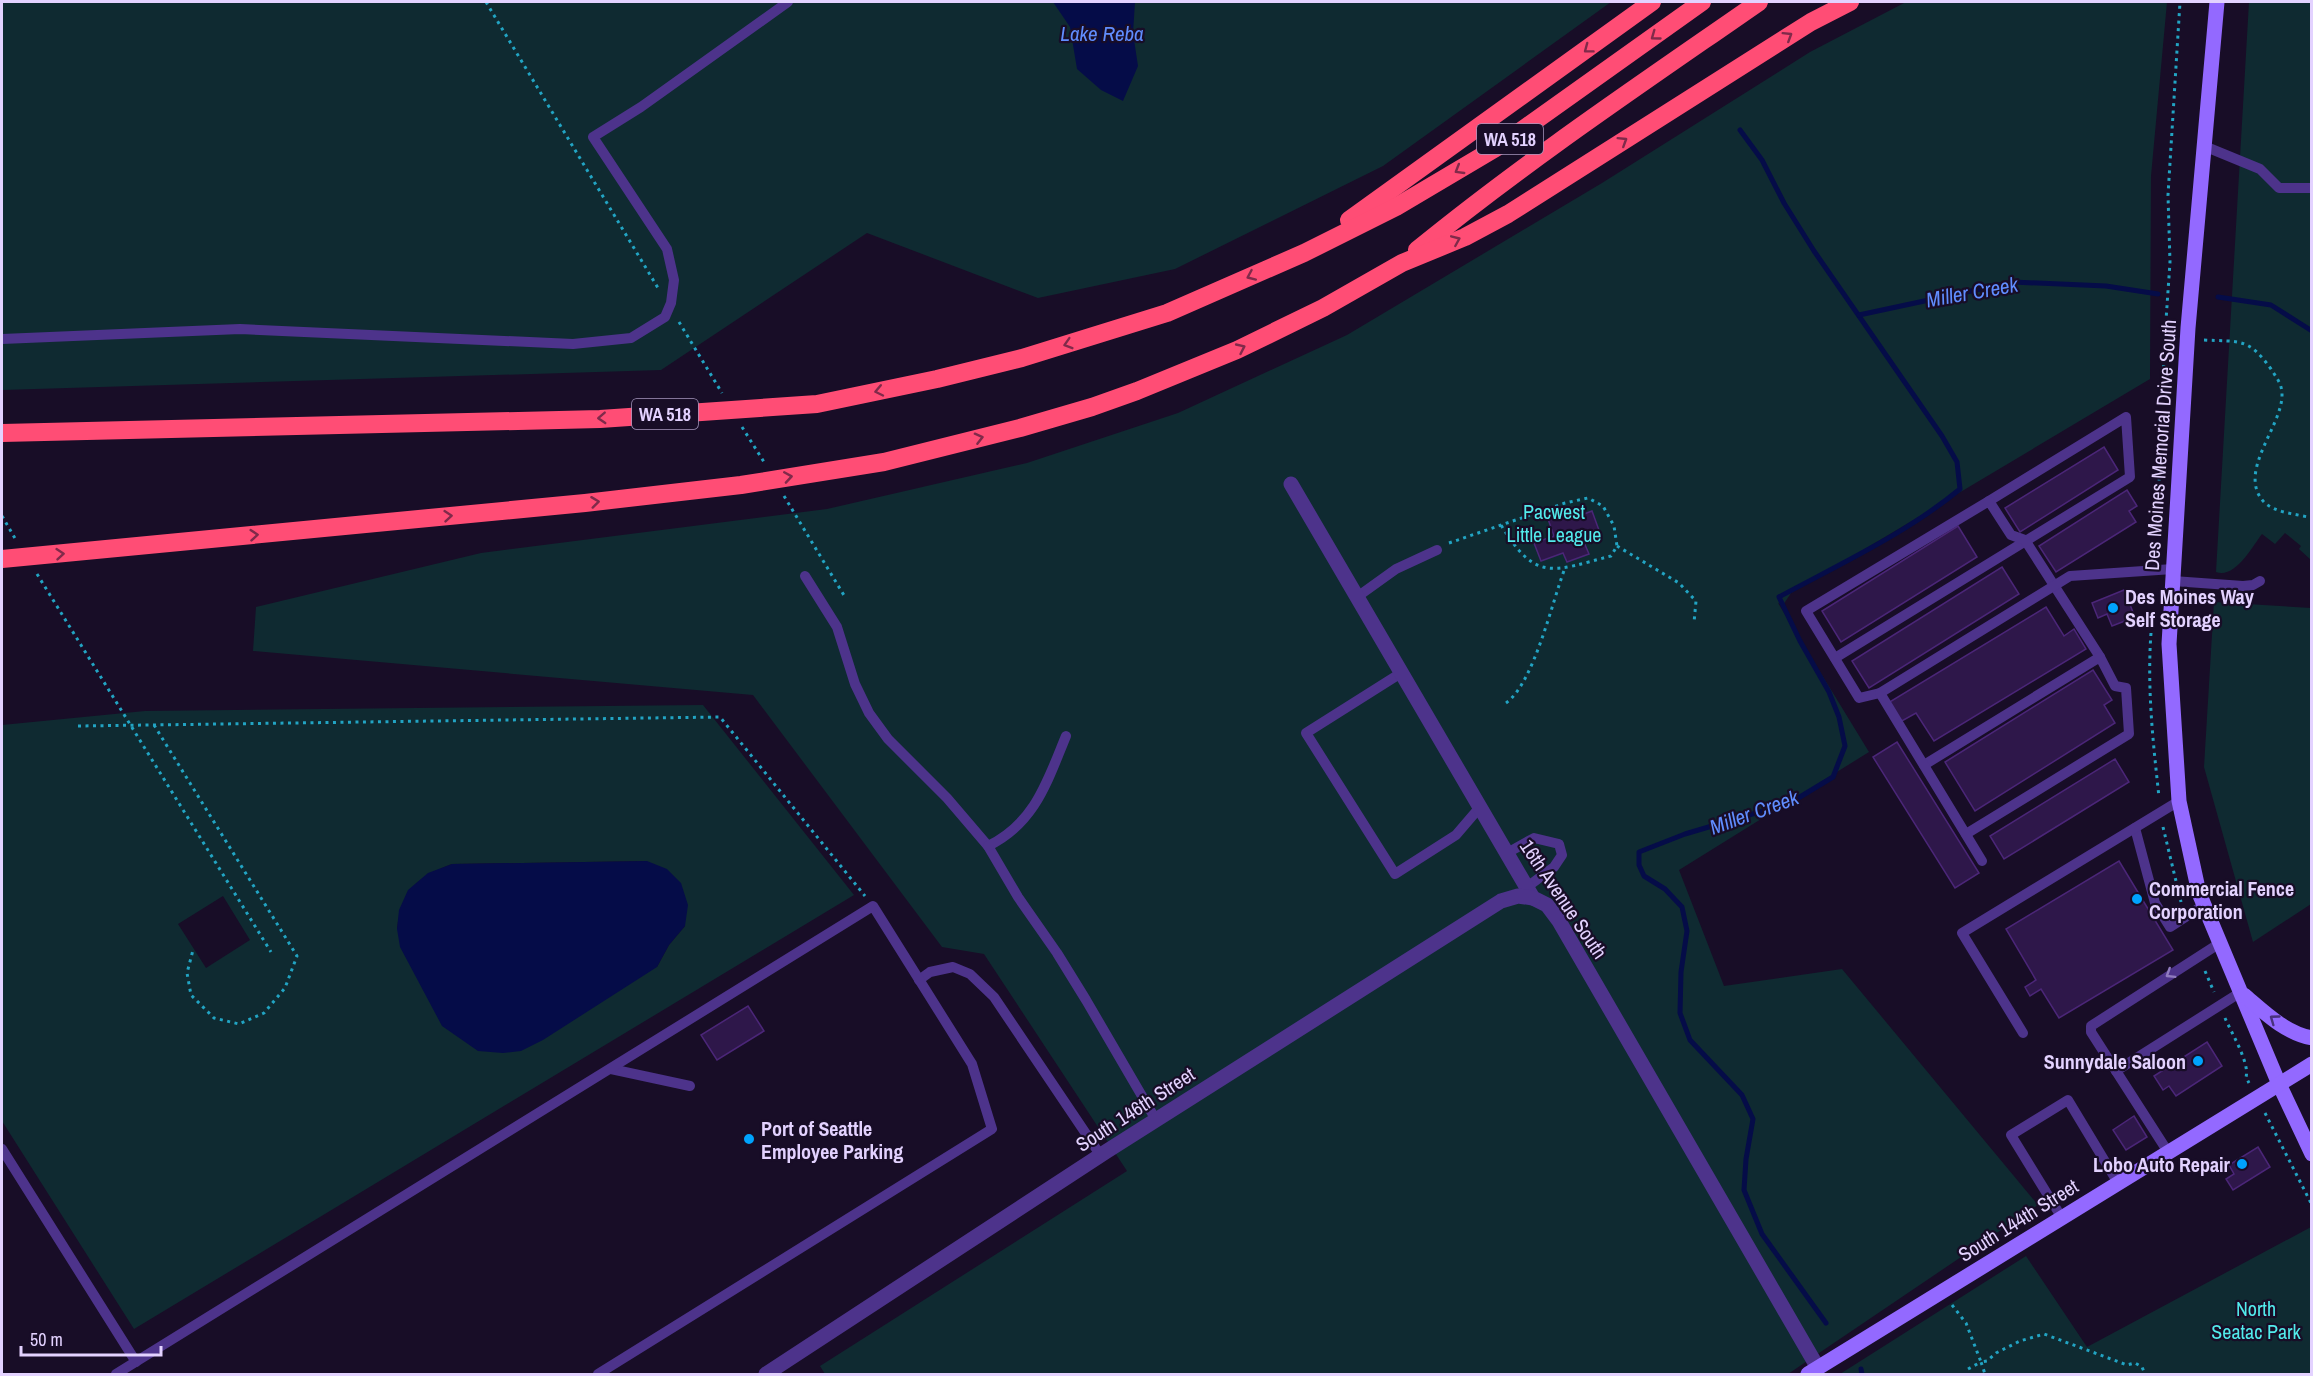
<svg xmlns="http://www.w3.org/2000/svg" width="2313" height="1376" viewBox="0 0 2313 1376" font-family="'Archivo Narrow',sans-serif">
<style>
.green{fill:#0f2a31;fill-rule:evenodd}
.water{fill:#050c48}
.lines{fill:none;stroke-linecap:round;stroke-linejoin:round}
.stream{stroke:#050c48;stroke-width:5}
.building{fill:#2e174a;stroke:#4b2678;stroke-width:1.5}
.path{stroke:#22a4c3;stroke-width:3;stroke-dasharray:3 4.5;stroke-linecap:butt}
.lane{stroke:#4d338b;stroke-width:10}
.street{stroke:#4d338b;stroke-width:15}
.secondary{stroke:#9369ff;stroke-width:15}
.highway{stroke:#ff4d75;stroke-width:18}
.oneway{stroke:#802a4a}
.oneway2{stroke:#907bbf}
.oneway3{stroke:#49327d}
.poi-dot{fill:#00a3fd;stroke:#180d27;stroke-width:2}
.labels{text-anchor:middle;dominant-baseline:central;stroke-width:4.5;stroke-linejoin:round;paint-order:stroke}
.shield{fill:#180d27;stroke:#a697be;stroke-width:1.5}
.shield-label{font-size:18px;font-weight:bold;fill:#e3d2ff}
.street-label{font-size:20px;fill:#e3d2ff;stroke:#180d27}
.park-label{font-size:20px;fill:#52ebec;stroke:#180d27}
.poi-label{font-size:20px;font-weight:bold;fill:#e3d2ff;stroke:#180d27;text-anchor:start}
.water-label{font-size:21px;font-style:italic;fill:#608dff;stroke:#180d27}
</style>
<rect width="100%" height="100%" fill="#180d27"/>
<g class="green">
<path d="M2,2h1609l-228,164 -208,103 -137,29 -171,-65 -206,137 -659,20z"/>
<path d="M1906,2h261l-16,174 -1,203 -359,214 -8,12 -5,-2 91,149 -190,118 45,116 118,-17 196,236 -250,169h-963l-5,-8 307,-195 -143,-217 -42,-7 -189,-252 -500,-44 3,-44 225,-54 346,-44 200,-46 151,-50 169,-78 255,-152 208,-131z"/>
<path d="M2249,2h62v558l-12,-11 2,-3 -16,-13 -10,11 -13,-10c-10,13 -27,45 -46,38z"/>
<path d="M2214,602l97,6v296l-58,38 -49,-175z"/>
<path d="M703,705l151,190 -720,434 -132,-208v-396l143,-14zM647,861l38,65 -16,19 -12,22 -260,-38c5,-39 18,-51 55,-65zM223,896l27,44 -44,28 -28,-44z"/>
<path d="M2311,1227v147h-471l186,-118 61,91z"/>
</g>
<g class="water">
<path d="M1053,2h82l-2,31 5,33 -15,35 -22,-11 -24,-21 -7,-42z"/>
<path d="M647,861l20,8 14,14 7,22 -3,21 -16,19 -12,22 -114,73 -22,11 -18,2 -25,-2 -36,-25 -42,-79 -3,-18 2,-19 9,-20 20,-17 24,-9z"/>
</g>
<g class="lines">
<g class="stream">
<path d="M1740,130l22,30 22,43 30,48 128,185 15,26 3,27c-53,44 -120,75 -181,108l21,44 29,51 10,25 6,29 -12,31 -43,26 -105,31 -46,18v13l5,11 21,13 17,18 5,24 -6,41 -1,41 10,27 52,55 11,24 -7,40 -2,31 18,44 64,89"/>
<path d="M2218,297l53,8 41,26"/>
<path d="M1859,315l154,-33 93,4 52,8"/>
<path d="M1861,1369l1,5"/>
</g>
</g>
<g class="building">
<path d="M2104,447l14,23 -98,62 -15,-24z"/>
<path d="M2127,490l10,16 -8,5 7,11 -80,50 -17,-26z"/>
<path d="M1573,510l3,7 16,-6 8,22 -17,7 6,14 -22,8 -4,-9 -22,8 -7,-18 20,-7 -6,-17z"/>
<path d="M1958,526l19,31 -136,85 -19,-31z"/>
<path d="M2002,567l17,27 -150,94 -17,-27z"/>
<path d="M2124,590l11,27 -23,9 -5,-12 -9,4 -6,-15z"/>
<path d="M2046,607l18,29 10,-7 12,20 -152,92 -18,-28 -16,9 -12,-19z"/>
<path d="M2093,670l19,30 -8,5 11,18 -140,88 -30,-49z"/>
<path d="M1897,742l82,131 -24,15 -82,-131z"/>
<path d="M2115,759l14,23 -125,77 -14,-23z"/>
<path d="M2119,861l54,89 -114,68 -18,-29 -11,7 -5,-9 11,-7 -30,-51z"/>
<path d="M748,1006l16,25 -47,29 -16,-25z"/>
<path d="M2207,1042l15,24 -46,30 -7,-10 -6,4 -9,-14z"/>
<path d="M2134,1116l13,21 -21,13 -13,-20z"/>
<path d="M2258,1147l12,20 -37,23 -7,-11 8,-5 -5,-9z"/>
</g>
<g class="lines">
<g class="path">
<path d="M486,2l172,286"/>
<path d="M679,322l43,71"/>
<path d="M2204,340c36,2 44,-3 67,29 5,8 11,15 11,25 1,32 -46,78 -18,108 11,11 33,12 48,16"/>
<path d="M742,427l22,35"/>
<path d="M784,496l61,101"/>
<path d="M2,516l14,24"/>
<path d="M2157,533l8,-198 5,-73 -2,-67 12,-193"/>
<path d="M1449,543l116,-40 23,-5 15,8 11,20 3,20 -6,10c-58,15 -75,27 -110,-31"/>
<path d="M1617,546l62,37 17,18 -2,22"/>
<path d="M37,574l234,378"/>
<path d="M2151,633c-4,55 2,109 8,164"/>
<path d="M1506,703c28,-20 46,-101 59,-135"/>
<path d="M154,725l143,231 -12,32 -21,25 -25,11 -25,-6 -23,-23 -4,-22 6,-23"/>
<path d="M78,726l642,-9 145,179"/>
<path d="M2163,827l18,75"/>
<path d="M2205,971l9,21"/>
<path d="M2225,1018c6,14 25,45 21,59l3,6"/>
<path d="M2311,1090l1,1"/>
<path d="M2265,1113l47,92"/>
<path d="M1952,1305l14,18 15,39 6,-1 9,-8 24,-12 24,-7 83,31 8,-2 7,4 3,7"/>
<path d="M1968,1369l13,-7 4,12"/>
</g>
<g class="lane">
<path d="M2204,146l56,23 19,19h33"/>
<path d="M2,339l238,-10 333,15 58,-6 34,-21 6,-14 3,-23 -7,-31 -74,-112 48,-30 147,-105"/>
<path d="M805,576l32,51 18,57 14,29 19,26 59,59 41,48 30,51 39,56 29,47 70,120"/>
<path d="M2173,581l70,5 10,-1 7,-4"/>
<path d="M1357,597l39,-28 41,-19"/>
<path d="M1835,658l295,-181 -4,-60 -137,84"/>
<path d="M1401,673l-95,60 89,141 61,-39 24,-28"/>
<path d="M1880,693l-21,5 -53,-87 183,-110 22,34 14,5 75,117"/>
<path d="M1924,765l176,-108 15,29 11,2 3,46 -163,100"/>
<path d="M2135,828l20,75 15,24 34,-22"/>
<path d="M988,846c47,-23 59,-64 78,-110"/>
<path d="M1507,853l27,-15 25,6 3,11 -8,12 -27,20"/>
<path d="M1982,861l-102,-168 190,-117 103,-7"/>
<path d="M919,980l11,-8 23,-5 17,7 24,23 107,159"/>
<path d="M2023,1033l-61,-100 217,-132"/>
<path d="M611,1069l79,17"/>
<path d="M2116,1071l125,-79"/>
<path d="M2,1149l134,213"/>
<path d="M2168,1152l-77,-120v-6l129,-83"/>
<path d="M2062,1218l-51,-83 57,-35 50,83"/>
<path d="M116,1374l757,-468 99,158 20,65 -394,245"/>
</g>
<g class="street">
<path d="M1291,484l242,414 14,7 12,16 259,447"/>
<path d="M766,1374l341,-223 394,-250 17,-5 15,2"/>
</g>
<g class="secondary">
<path d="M2217,2l-29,326 -19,316 10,157 20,92 80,191 33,70"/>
<path d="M2244,995c20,17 41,38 68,43"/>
<path d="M1808,1374l504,-310"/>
</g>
<g class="highway">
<path d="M1349,220l303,-218"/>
<path d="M1417,250c109,-89 227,-168 342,-248"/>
<path d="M2,433l598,-14 217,-15 120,-25 85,-21 145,-45 137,-60 92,-46 108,-64 198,-141"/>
<path d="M2,559l583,-56 156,-18 143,-23 136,-34 72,-21 45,-16 100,-41 86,-42 79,-45 63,-26 43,-23 303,-192 39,-20"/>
</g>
</g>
<defs><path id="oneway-chevron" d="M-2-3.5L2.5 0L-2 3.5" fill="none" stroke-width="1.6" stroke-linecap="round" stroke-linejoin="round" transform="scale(1.5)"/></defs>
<g class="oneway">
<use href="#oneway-chevron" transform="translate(1655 36) rotate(144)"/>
<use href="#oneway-chevron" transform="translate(1788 36) rotate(-32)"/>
<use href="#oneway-chevron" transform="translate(1588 49) rotate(143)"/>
<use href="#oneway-chevron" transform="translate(1623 141) rotate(-32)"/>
<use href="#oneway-chevron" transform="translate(1459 170) rotate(149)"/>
<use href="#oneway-chevron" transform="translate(1456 240) rotate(-23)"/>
<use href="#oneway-chevron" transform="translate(1251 276) rotate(156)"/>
<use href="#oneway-chevron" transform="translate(1068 344) rotate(163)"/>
<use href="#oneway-chevron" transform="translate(1241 348) rotate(-25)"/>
<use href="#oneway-chevron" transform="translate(879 391) rotate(168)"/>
<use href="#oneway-chevron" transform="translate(602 418) rotate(177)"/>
<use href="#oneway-chevron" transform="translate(979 438) rotate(-14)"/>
<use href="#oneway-chevron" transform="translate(788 477) rotate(-9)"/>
<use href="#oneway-chevron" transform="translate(595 502) rotate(-7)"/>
<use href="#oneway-chevron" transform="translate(448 516) rotate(-5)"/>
<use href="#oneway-chevron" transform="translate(254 535) rotate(-5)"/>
<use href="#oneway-chevron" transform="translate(60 554) rotate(-5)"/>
</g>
<use class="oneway2" href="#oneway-chevron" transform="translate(2170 974) rotate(148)"/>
<use class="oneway3" href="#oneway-chevron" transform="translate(2274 1019) rotate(-144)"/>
<g class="poi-dot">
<circle cx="2113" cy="608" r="6"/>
<circle cx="2137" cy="899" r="6"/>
<circle cx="2198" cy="1061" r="6"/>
<circle cx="749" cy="1139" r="6"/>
<circle cx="2242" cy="1164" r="6"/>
</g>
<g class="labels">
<g class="shield">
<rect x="1477" y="124" width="66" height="30" rx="4.5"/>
<rect x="632" y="399" width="66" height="30" rx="4.5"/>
</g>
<g class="shield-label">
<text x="1510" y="139">WA 518</text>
<text x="665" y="414">WA 518</text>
</g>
<g class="street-label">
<text transform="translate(2160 445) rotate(-86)">Des Moines Memorial Drive South</text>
<text transform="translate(1564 899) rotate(56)">16th Avenue South</text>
<text transform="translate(1135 1109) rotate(-33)">South 146th Street</text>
<text transform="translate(2018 1220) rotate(-32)">South 144th Street</text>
</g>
<g class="park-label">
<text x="1554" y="511">Pacwest<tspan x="1554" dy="23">Little League</tspan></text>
<text x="2256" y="1308">North<tspan x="2256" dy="23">Seatac Park</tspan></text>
</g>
<g class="poi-label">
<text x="2125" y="596">Des Moines Way<tspan x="2125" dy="23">Self Storage</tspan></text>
<text x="2149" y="888">Commercial Fence<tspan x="2149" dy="23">Corporation</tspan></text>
<text x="2186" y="1061" text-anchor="end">Sunnydale Saloon</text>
<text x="761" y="1128">Port of Seattle<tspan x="761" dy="23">Employee Parking</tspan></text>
<text x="2230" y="1164" text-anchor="end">Lobo Auto Repair</text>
</g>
<g class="water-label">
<text x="1102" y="33">Lake Reba</text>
<text transform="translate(1972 292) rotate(-10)">Miller Creek</text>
<text transform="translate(1754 812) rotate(-20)">Miller Creek</text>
</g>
</g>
<rect width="2313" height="1376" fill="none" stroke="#e3d2ff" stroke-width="6"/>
<path d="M21 1346v9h140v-9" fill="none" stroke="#e3d2ff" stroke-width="3"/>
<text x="30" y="1346" font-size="18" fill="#e3d2ff" stroke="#180d27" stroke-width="4.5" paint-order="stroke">50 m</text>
</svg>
